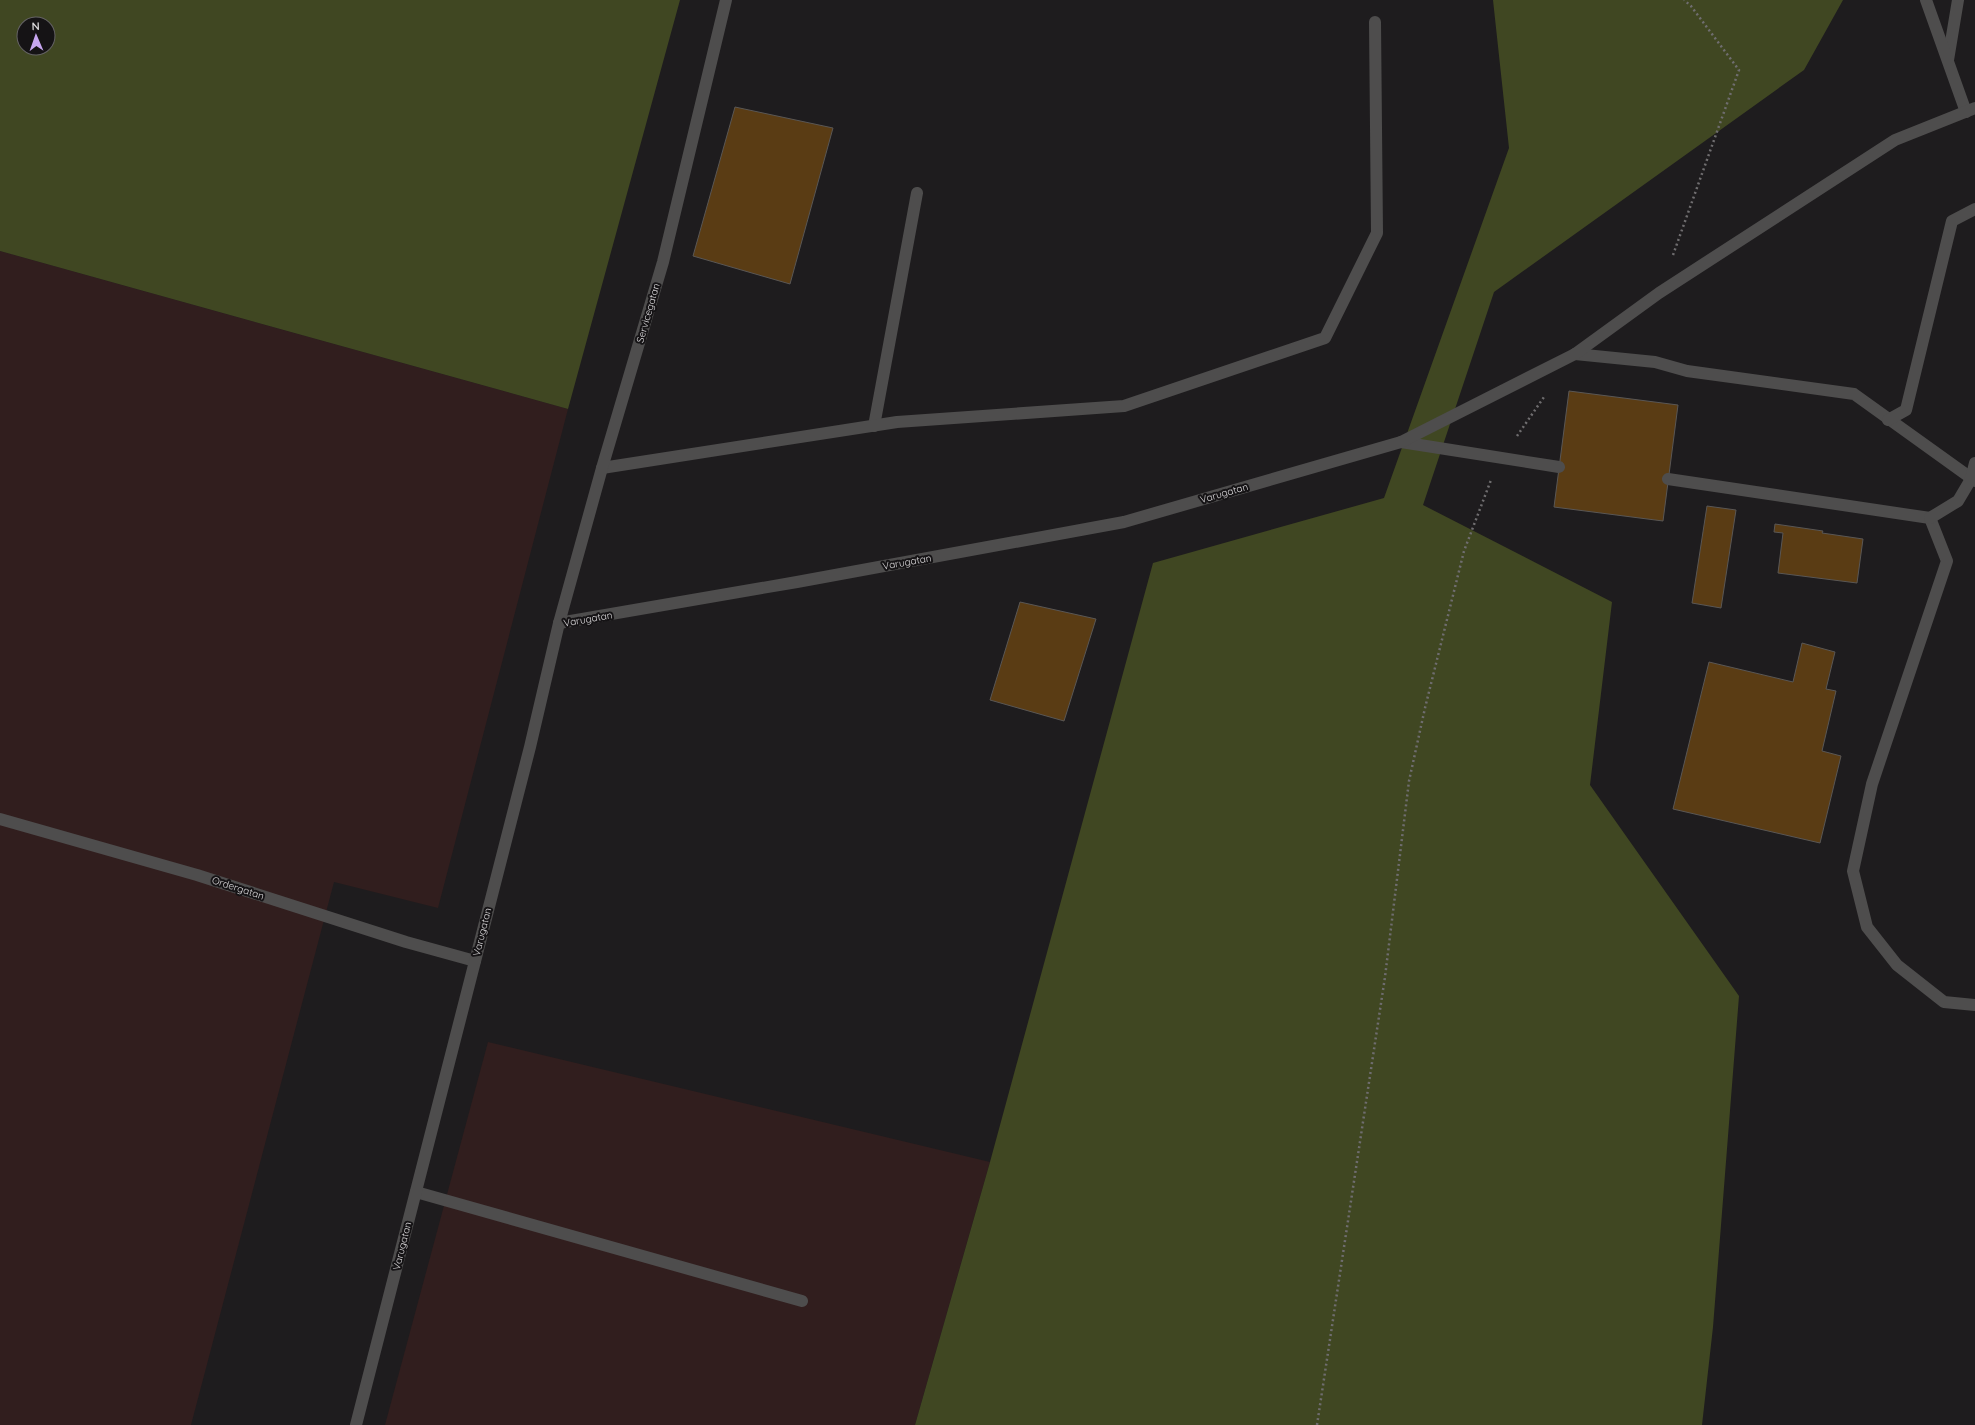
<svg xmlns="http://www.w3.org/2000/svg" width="1975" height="1425" viewBox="0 0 1975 1425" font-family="Quicksand,sans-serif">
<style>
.commercial{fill:#311e1e}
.green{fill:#404722;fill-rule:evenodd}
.building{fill:#5a3c14;stroke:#5a5755}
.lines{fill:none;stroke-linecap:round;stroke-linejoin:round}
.path{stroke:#6f6d6f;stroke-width:2.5;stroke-dasharray:2 3;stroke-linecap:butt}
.service{stroke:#4e4d4d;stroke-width:12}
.minor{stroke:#4e4d4d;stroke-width:12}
.labels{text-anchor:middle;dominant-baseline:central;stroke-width:4;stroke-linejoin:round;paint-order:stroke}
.street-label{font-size:10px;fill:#dad8da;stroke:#151315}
</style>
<rect width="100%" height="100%" fill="#1e1c1e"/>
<g class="commercial">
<path d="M0,251l568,158 -130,499 -104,-26 -143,543h-191z"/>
<path d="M488,1042l502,120 -75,263h-530z"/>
</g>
<g class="green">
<path d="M0,0h680l-112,409 -568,-158zM24,24h24v24h-24z"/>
<path d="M1493,0h350l-39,70 -310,222 -71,213 189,97 -22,183 149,211 -26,331 -11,98h-787l75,-263 163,-599 231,-65 125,-350z"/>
</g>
<g class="building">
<path d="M735,107l98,21 -43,156 -97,-28z"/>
<path d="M1569,391l109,14 -15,116 -109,-14z"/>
<path d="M1707,506l29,4 -15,98 -29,-5z"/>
<path d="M1775,524l48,7 -1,2 41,6 -6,44 -79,-10 5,-40 -9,-1z"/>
<path d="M1020,602l76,17 -32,102 -74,-21z"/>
<path d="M1802,643l33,9 -9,37 10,2 -14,60 19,5 -21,87 -147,-34 36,-147 84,20z"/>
</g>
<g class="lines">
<g class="path">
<path d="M1673,255l66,-185 -48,-64 -7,-6"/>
<path d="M1517,436l27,-39"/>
<path d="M1317,1425l68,-448 24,-196 16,-73 39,-157 27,-71"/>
</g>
<g class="service">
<path d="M1948,60l10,-60"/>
<path d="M1575,354l80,8 32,9 167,23 121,87"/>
<path d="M1888,420l18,-10 46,-189 23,-12"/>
<path d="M874,426l43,-233"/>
<path d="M1401,442l158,25"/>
<path d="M602,468l295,-46 227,-16 201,-68 52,-105 -2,-211"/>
<path d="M1668,479l262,39 17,43 -75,223 -19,87 14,56 30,38 47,37 31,3"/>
<path d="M1930,518l28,-17 13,-22 4,-16"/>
<path d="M416,1192l386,109"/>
</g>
<g class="minor">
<path d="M1926,0l40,112"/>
<path d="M559,623l238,-41 327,-60 277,-80 174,-88 84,-61 236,-153 80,-32"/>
<path d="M0,819l197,56 209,67 69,19"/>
<path d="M356,1425l174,-678 29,-124 43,-155 61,-206 63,-262"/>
</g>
</g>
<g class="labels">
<g class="street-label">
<text transform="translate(648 313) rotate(-74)">Servicegatan</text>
<text transform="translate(1224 493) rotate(-16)">Varugatan</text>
<text transform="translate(907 562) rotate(-10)">Varugatan</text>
<text transform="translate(588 619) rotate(-10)">Varugatan</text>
<text transform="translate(238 888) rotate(18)">Ordergatan</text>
<text transform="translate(482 932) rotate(-76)">Varugatan</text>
<text transform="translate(402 1246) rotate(-76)">Varugatan</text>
</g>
</g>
<g transform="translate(36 36) rotate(358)"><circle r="19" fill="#151315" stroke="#646264"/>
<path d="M0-3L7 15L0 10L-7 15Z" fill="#c7a6f0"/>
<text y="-6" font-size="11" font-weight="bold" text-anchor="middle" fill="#dad8da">N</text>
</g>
</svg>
